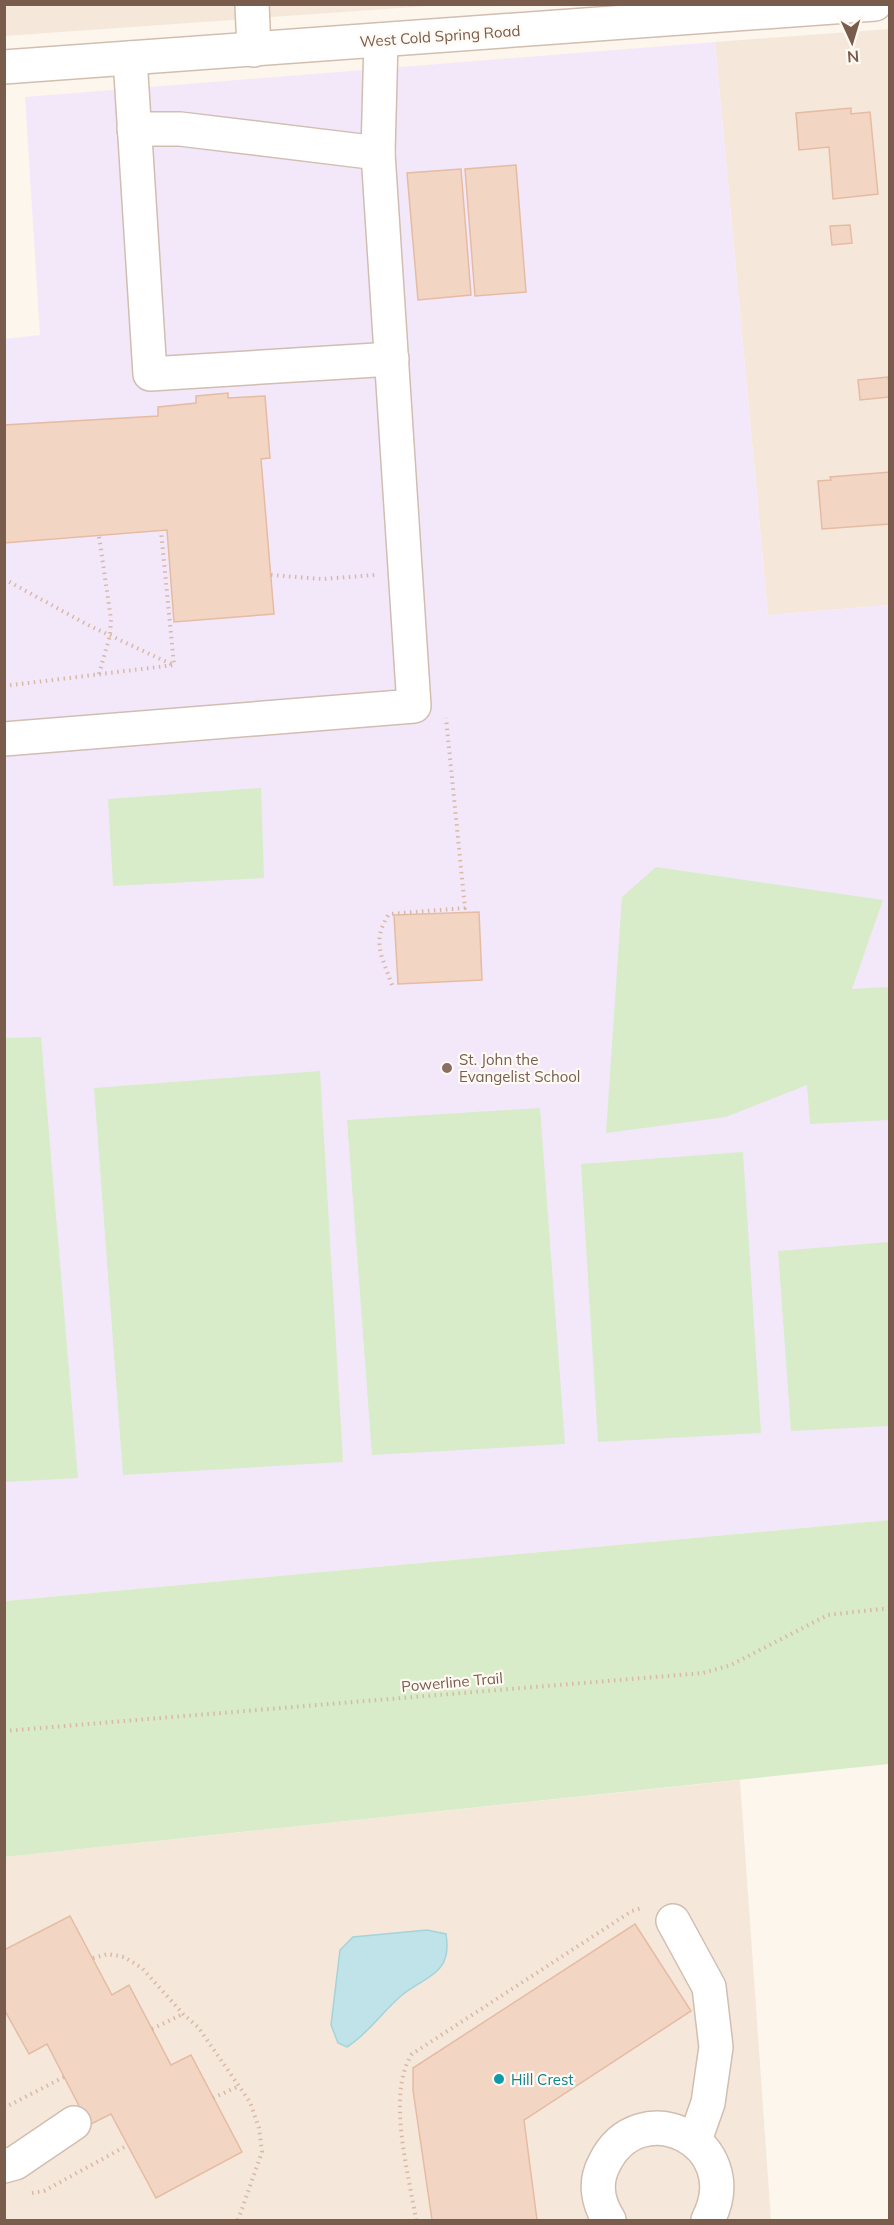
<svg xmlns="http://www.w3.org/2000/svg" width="894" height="2225" viewBox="0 0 894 2225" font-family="Mulish,sans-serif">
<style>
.residential{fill:#f5e8da}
.education{fill:#f3e8fa}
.green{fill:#d8ecc9}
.water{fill:#bfe3e8;stroke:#a5d3da;stroke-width:1.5}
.building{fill:#f3d5c3;stroke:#e6bba3;stroke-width:1.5}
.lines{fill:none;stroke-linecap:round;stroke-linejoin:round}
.minor-casing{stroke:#d1beb0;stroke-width:36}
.path{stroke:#d9b8a5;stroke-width:4;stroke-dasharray:1.5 4.5;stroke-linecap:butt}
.minor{stroke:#fff;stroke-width:33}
.education-dot{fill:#8d6e63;stroke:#fffaf3;stroke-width:2}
.culture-dot{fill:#0f9aa8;stroke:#fffaf3;stroke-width:2}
.labels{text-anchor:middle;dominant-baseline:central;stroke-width:4.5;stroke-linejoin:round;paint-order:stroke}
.street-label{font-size:15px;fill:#7a5c4d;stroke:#fffaf3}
.education-label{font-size:15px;fill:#785e54;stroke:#fffaf3;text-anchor:start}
.culture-label{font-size:15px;fill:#0d838f;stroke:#fffaf3;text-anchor:start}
</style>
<rect width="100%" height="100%" fill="#fdf6ec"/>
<g class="residential">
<path d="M5,5h437l-437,31z"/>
<path d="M889,29v576l-121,10 -53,-573z"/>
<path d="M740,1780l31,440h-766l-1,-363z"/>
</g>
<path class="education" d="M715,42l53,573 121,-10v915l-884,81 -1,-1262 36,-4 -15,-238z"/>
<g class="green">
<path d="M261,788l3,90 -151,8 -5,-87z"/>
<path d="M656,867l227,33 -31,89 37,-2v133l-79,4 -3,-39 -81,32 -120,16 16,-236z"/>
<path d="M41,1037l37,441 -73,4v-444z"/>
<path d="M320,1071l23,391 -220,13 -29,-387z"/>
<path d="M540,1108l25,336 -193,11 -25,-335z"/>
<path d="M743,1152l18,281 -163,9 -17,-278z"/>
<path d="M889,1242v184l-98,5 -13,-180z"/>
<path d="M889,1520v244l-884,93v-256z"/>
</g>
<path class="water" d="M427,1930l19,4c7,42 -22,42 -45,62 -19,16 -32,37 -54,51l-9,-4 -7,-18 9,-75 13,-13z"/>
<g class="building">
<path d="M851,108v6l19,-2 8,82 -45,5 -4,-52 -30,3 -3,-37z"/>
<path d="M516,165l10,127 -51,4 -10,-127z"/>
<path d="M461,169l10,126 -53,5 -11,-127z"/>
<path d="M850,225l2,18 -20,2 -2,-19z"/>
<path d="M888,377l2,13v11l-1,-4 -29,3 -2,-20z"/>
<path d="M228,393v5l37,-2 5,62 -9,1 13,155 -100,8 -7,-92 -163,13v-118l154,-9v-9l38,-4v-7z"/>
<path d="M890,472v52l-68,5 -4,-48 13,-1 -1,-3z"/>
<path d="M479,912l3,68 -84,4 -4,-69z"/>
<path d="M70,1916l42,79 17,-10 42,80 20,-10 51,97 -86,46 -45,-84 -22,11 -42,-81 -18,10 -25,-45v-59z"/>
<path d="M635,1924l56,87 -167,109 13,100h-105l-19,-130v-22z"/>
</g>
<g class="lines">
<g class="minor-casing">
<g id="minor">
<path d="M252,4l2,46"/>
<path d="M130,58l20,316 242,-15"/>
<path d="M4,67l871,-63"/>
<path d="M134,129h46l198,24"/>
<path d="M4,739l410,-33 -36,-553 3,-113"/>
<path d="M673,1921l36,66 7,60 -8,56 -13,37"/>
<path d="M4,2166l11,-3 59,-40"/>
<path d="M609,2220c-11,-17 -15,-37 -5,-56 35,-74 144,-22 104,56"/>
</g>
</g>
<g class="path">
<path d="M271,575l51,4 53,-4"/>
<path d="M4,579l86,47 83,39"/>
<path d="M99,674l11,-39 1,-16 -12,-83"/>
<path d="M4,686l170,-21 -13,-134"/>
<path d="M392,985c-10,-29 -21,-43 -3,-71l76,-6 -19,-190"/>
<path d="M4,1731l699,-58 28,-8 97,-50 62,-7"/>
<path d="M93,1958l15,-4 16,3 18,11 41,46 15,13 52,75 9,26 3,24 -24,68"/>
<path d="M152,2029l31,-15"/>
<path d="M213,2098l26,-12"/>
<path d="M4,2108l60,-31"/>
<path d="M32,2193l12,-2 84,-46"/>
<path d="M416,2220c-7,-46 -30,-126 -4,-166l220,-143 10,-3"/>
</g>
<use href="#minor" class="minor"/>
</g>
<circle class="education-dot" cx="447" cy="1068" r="6"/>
<circle class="culture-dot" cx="499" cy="2079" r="6"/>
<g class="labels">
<g class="street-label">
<text transform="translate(440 36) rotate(-4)">West Cold Spring Road</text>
<text transform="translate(452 1682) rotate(-5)">Powerline Trail</text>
</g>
<g class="education-label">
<text x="459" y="1059">St. John the<tspan x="459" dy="17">Evangelist School</tspan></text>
</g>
<g class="culture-label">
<text x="511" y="2079">Hill Crest</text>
</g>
</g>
<rect width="894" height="2225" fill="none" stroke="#7a5c4d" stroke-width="12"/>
<g transform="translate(852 42) rotate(176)" stroke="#fffaf3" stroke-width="4.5" paint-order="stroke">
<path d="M0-4.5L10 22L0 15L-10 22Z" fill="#7a5c4d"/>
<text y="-9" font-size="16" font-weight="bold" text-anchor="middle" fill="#7a5c4d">N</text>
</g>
</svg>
